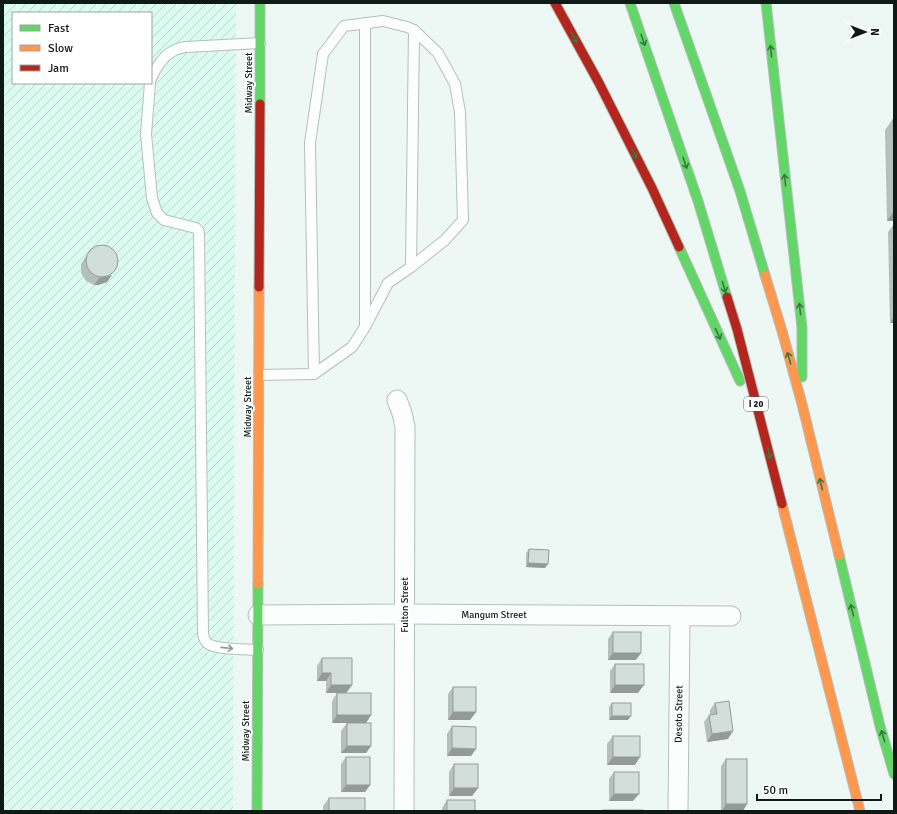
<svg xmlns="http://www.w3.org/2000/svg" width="897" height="814" viewBox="0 0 897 814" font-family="Signika,sans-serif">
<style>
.industrial{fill:url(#industrial-furrows);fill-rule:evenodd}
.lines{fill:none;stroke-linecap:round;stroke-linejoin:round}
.lane-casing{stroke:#b4bfbb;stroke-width:12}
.street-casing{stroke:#b4bfbb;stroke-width:21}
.fast-casing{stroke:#b4bfbb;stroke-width:11}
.slow-casing{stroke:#b4bfbb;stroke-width:11}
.jam-casing{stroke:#b4bfbb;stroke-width:11}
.lane{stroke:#fcfefd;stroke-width:10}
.street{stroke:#fcfefd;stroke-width:19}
.fast{stroke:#63d668;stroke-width:9}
.slow{stroke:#ff974d;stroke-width:9}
.jam{stroke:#b3261e;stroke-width:9}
.wall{fill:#b5bfbb}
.shaded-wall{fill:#939b99}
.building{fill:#d2deda;stroke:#939b99}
.oneway{stroke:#38783f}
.oneway2{stroke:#909795}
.labels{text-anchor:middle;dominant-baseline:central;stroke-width:4;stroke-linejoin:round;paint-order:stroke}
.shield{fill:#fff;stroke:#565f5c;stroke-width:1}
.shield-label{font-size:9px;font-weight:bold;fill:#0d1a16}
.street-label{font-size:10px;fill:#0d1a16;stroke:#fff}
</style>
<defs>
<pattern id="industrial-furrows" width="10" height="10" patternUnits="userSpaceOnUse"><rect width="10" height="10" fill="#dcfbf0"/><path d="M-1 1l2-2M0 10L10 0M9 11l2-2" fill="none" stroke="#bcd7cd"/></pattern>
</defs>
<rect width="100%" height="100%" fill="#edf8f4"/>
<path class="industrial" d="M3,3h233l-3,808h-230zM13,13h138v70h-138z"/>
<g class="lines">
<g class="lane-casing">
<g id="lane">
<path d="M365,23v302"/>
<path d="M151,79c4,-10 12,-23 22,-28 3,-2 8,-3 12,-4l75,-4"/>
<path d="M150,83l-4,51 6,64 5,15 7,7 32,8 3,4 4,402c1,3 1,6 4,9 8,7 39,6 51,7"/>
<path d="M411,267l3,-237"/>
<path d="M259,375l55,-1 38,-27 13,-20 23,-44 23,-16 34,-27 18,-20 -3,-108 -5,-28 -17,-31 -24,-23 -7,-3 -24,-6 -39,5 -21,28 -13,89 4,231"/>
</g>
</g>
<g class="street-casing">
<g id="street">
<path d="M397,400l5,13 3,14 -1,384"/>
<path d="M258,615l147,-1 326,2"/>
<path d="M678,811l2,-195"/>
</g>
</g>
<g class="fast-casing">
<g id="fast">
<path d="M630,3l68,198 29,96"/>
<path d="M674,3l66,188 25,84"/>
<path d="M766,3l36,325v49"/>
<path d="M260,104v-101"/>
<path d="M679,247l61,134"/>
<path d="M839,555l41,171 14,48"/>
<path d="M257,811l1,-227"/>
</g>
</g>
<g class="slow-casing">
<g id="slow">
<path d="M765,275l17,56 20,73 37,151"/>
<path d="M782,504l78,307"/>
<path d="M258,584l1,-297"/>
</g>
</g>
<g class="jam-casing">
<g id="jam">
<path d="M555,3l44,80 53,105 27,59"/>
<path d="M259,287l1,-183"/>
<path d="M727,297l10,32 45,175"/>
</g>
</g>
<use href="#lane" class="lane"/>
<use href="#street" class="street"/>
<use href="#fast" class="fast"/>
<use href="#slow" class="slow"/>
<use href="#jam" class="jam"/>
</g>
<g class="wall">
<path d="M893,119h1v102h-7l-2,-91z"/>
<path d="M894,224v99h-4l-2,-91z"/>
<path d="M90,250l17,32 -9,3h-4l-8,-4 -5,-8v-9z"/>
<path d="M529,549l16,19 -19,-1v-14z"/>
<path d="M613,632l23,28h-28v-21z"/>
<path d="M322,658l30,27 -6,8h-20v-12h-9v-15z"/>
<path d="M615,664l23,29h-28v-22z"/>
<path d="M453,687l23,25 -6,8h-22v-26z"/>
<path d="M337,693l34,22 -5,8h-34v-22z"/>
<path d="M612,703l16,17h-19v-13z"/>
<path d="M715,703l13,36 -21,3 -3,-20 5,-7 1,-1v-4z"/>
<path d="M347,723l24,23 -5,7h-25v-22z"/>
<path d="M452,726l19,30h-24v-22z"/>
<path d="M613,736l22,29h-28v-21z"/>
<path d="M346,757l24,28 -5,7h-24v-28z"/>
<path d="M726,759l17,52h-22v-45z"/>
<path d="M454,764l24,24 -6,8h-23v-24z"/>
<path d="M614,772l19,29h-24v-22z"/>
<path d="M329,798l36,13h-42v-5z"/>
<path d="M447,800l28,11h-33v-3z"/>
</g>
<g class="shaded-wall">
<path d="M894,211v10h-7z"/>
<path d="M112,275l-5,7 -9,3h-4l5,-7z"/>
<path d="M894,317v6h-4z"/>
<path d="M528,563l20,1 -3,4 -19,-1z"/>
<path d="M613,653h28l-5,7h-28z"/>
<path d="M322,673h9l-5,8h-9z"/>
<path d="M331,685h21l-6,8h-20z"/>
<path d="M615,685h29l-6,8h-28z"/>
<path d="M453,712h23l-6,8h-22z"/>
<path d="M337,715h34l-5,8h-34z"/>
<path d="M612,716h19l-3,4h-19z"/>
<path d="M733,731l-5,8 -21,3 5,-8z"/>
<path d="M347,746h24l-5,7h-25z"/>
<path d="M452,748l24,1 -5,7h-24z"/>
<path d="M613,757h27l-5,8h-28z"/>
<path d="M346,785h24l-5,7h-24z"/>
<path d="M454,788h24l-6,8h-23z"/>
<path d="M614,794h25l-6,7h-24z"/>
<path d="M726,804h21l-4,7h-21z"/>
</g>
<g class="building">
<path d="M893,119h1v45z"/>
<circle cx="102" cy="261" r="16"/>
<path d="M529,549l20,1 -1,14 -20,-1z"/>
<rect x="613" y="632" width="28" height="21"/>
<path d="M322,658h30v27h-21v-12h-9z"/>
<rect x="615" y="664" width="29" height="21"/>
<rect x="453" y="687" width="23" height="25"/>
<rect x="337" y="693" width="34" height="22"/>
<path d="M729,701l4,30 -21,3 -3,-19 8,-1 -2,-11z"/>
<rect x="612" y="703" width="19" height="13"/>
<rect x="347" y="723" width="24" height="23"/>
<path d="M452,726l24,1v22l-24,-1z"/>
<rect x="613" y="736" width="27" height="21"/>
<rect x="346" y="757" width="24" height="28"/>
<rect x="726" y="759" width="21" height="45"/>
<rect x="454" y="764" width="24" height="24"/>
<rect x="614" y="772" width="25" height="22"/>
<rect x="329" y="798" width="36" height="13"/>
<rect x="447" y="800" width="28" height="11"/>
<rect x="603" y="810" width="40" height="1"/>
</g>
<defs><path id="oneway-shaft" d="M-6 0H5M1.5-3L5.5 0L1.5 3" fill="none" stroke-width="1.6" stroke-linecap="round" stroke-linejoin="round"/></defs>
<g class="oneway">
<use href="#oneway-shaft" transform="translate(574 37) rotate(62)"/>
<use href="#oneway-shaft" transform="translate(643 40) rotate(71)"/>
<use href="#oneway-shaft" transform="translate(771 51) rotate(-96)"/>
<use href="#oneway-shaft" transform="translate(634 153) rotate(63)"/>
<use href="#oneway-shaft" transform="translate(685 163) rotate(71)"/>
<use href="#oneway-shaft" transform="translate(785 180) rotate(-96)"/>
<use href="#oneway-shaft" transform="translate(724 287) rotate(73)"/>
<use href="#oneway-shaft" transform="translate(800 309) rotate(-96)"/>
<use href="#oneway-shaft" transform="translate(718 334) rotate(65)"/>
<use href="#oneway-shaft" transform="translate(789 358) rotate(-106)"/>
<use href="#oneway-shaft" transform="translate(769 453) rotate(76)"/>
<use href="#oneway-shaft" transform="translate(821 484) rotate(-104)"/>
<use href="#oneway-shaft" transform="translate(852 610) rotate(-104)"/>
<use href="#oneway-shaft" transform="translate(883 736) rotate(-106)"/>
</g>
<use class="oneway2" href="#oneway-shaft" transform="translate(227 648) rotate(6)"/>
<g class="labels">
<rect class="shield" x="744" y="397" width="24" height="14" rx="3"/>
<g class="shield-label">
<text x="756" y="404">I 20</text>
</g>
<g class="street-label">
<text transform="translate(249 83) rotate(-90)">Midway Street</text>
<text transform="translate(248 407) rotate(-90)">Midway Street</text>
<text transform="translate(405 605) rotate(-90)">Fulton Street</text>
<text x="494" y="615">Mangum Street</text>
<text transform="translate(679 714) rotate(-89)">Desoto Street</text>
<text transform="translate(246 731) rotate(-90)">Midway Street</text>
</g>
</g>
<rect width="897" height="814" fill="none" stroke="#0d1a16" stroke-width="8"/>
<rect x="12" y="12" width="140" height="72" fill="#ffffff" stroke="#9ea3a2"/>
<rect x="20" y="25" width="20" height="6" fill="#63d668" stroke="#9ea3a2"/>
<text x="48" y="32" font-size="12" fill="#0d1a16">Fast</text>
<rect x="20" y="45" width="20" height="6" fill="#ff974d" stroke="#9ea3a2"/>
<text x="48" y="52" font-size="12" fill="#0d1a16">Slow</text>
<rect x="20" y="65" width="20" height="6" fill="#b3261e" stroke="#9ea3a2"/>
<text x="48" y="72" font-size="12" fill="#0d1a16">Jam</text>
<g transform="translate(865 32) rotate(90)" stroke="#ffffff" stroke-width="3" paint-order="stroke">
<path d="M0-3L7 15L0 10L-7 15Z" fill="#0d1a16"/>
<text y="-6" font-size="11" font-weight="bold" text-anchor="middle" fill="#0d1a16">N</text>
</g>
<path d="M757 794v6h124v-6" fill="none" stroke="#0d1a16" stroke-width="2"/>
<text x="763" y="794" font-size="12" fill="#0d1a16" stroke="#ffffff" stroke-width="3" paint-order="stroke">50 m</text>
</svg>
